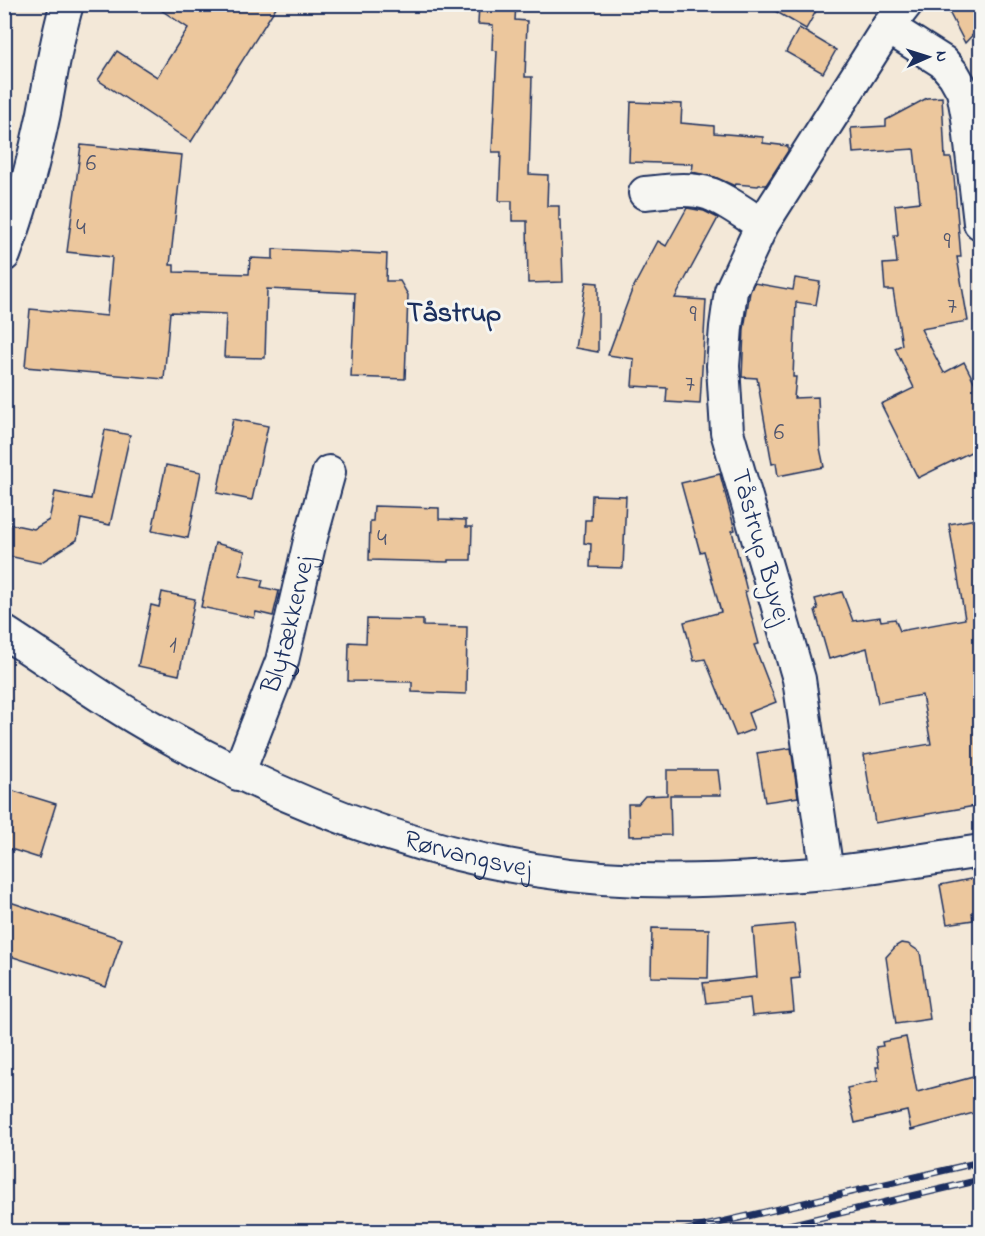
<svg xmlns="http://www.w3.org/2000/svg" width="985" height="1236" viewBox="0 0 985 1236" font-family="'Indie Flower',sans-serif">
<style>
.building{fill:#ecc79d;stroke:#1b2f5e;stroke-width:1.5}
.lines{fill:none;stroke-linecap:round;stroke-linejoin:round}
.minor-casing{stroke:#1b2f5e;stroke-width:36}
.minor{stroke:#f6f6f2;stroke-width:32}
.rail-casing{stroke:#1b2f5e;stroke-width:7}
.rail{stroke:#f6f6f2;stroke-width:4.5;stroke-dasharray:14;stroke-linecap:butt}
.labels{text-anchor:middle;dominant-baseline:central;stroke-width:6;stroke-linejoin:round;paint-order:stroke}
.number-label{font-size:24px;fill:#4f556e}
.street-label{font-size:27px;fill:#1b2f5e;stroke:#f6f6f2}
.neighbourhood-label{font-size:28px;font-weight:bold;fill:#1b2f5e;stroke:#f6f6f2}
</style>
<rect width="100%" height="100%" fill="#f3e8d8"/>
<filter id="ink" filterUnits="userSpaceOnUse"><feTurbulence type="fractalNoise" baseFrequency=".0167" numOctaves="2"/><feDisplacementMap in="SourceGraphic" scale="12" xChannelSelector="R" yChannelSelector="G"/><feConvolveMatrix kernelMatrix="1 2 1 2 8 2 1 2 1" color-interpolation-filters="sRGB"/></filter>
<g filter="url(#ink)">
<g class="building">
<path d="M152,4h126l-87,138 -93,-62 19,-29 40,26 31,-49z"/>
<path d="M479,4h37l-1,16 12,1 -2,56h7l-3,97 19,1 -1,31h12v14h2l2,62 -35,1 -1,-62h-15v-20h-13l2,-49h-9l5,-101 -5,-1 1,-25 -15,-1z"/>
<path d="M763,4h57l-14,25z"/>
<path d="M945,4h36v22l-16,17z"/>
<path d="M799,28l37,22 -13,23 -37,-21z"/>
<path d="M942,97l3,61h6l3,19 7,80h-4l11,64 -47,8 23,44 20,-11 17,33v52l-63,31 -37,-74 33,-16 -19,-40 7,-3 -9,-55h-8l-2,-26 14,-1 -3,-28h4l-3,-30 25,-3 -6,-53 -61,4 -2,-25 35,-2v-6l41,-22z"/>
<path d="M631,102l51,2 -1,19 33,3v7l49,4v6l25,3v5l-22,34h-7l-1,1 -22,-2 -1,2 -20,-9 -23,-5 1,-8 -64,-2z"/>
<path d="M81,145l101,10 -12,110h4v7l75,2 1,-16 23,1v-10l114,5 -1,27h14l8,14 -3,84 -54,-2 4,-84 -88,-4 -2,69 -41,-1 2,-43 -56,-2 -6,67 -139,-12 5,-58 77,7 5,-59 -45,-5z"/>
<path d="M687,208l17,3 14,7 -43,80 31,2 -6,104 -34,-2 1,-14 -35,-2 2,-27 -26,-4 24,-65 26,-49 8,5z"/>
<path d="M795,278l25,4 -4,23 -20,-3 -3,75h3l-2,21 24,-1 2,51 4,19 -46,9 -2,-13 -4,1 -15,-86 -15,-1 2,-48 6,-37 4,-9 39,7z"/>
<path d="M586,282l12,1v69l-23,-4z"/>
<path d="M233,419l35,7 -16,74 -35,-7z"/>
<path d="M105,430l25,5 -20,90 -29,-6 -4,21 -37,23 -36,-8 6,-31 24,5 15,-9 6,-28 36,7z"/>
<path d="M166,465l35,7 -13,66 -36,-7z"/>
<path d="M720,474l15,56 -3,1 15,60 -2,1 14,52 -5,1 22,57 -28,11 6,16 -18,7 -31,-77 -11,2 -10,-39 37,-10 -17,-61 -4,1 -19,-69z"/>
<path d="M592,495l34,1 -3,72 -33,-1 1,-23 -7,-1 1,-23h6z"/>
<path d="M374,506l65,2v11l27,1v7h6l-1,33h-23v2l-79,-2 1,-39h3z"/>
<path d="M981,518v287l-106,18 -11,-68 67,-11 -9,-49 -44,8 -11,-55 -38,11 -14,-49 3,-1 -3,-10 27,-7 11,29 27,-4 1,4 14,-2 5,12 65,-12 -16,-95z"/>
<path d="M215,543l30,8 -6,24 24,5 -2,7 18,4 -6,25 -17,-4 -2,6 -53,-11z"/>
<path d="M162,592l33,7 -16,76 -41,-9 13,-61 8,2z"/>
<path d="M367,619l56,1v6l44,1 -1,67 -54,-2v-10l-64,-1 1,-39 17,1z"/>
<path d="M791,748l7,49 -33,5 -8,-49z"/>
<path d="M667,770h51l3,25h-51l1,40 -42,1 -1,-32h10l7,-8 22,-1z"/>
<path d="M4,788l52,16 -17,54 -35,-11z"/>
<path d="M981,877v34l-9,1 1,8 -26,4 -7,-39z"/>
<path d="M4,900l118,39 -16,48 -102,-33z"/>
<path d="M794,924l6,54 -9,1 3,33 -42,4 -2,-18 -44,5 -3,-20 54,-6 -4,-49z"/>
<path d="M652,928l57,1 -1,49 -57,-1z"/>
<path d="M901,943l7,1 12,8 10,67 -34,5 -10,-67 10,-11z"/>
<path d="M906,1037l11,55 60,-16 4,11v24l-70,19 -4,-19 -52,12 -8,-35 31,-7 -2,-14h3l-3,-20 7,-1 -1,-4z"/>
</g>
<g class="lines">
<g class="minor-casing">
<g id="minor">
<path d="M888,27l55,35 11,13 9,16 5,27 12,105"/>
<path d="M645,193c21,-2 45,-6 65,1 18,7 36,21 52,31"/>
<path d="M4,255c17,-46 30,-94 40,-142 7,-37 12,-73 23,-109"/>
<path id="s1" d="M4,632c50,32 98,68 149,96 149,84 314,147 486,152 62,2 126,-2 187,-7 52,-5 103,-14 154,-22"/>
<path id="s2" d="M238,774l44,-113 28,-120 19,-69"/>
<path d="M827,873l-28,-194 -72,-247 -4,-66 3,-39 5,-36 31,-66 126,-198 18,-23"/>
</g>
</g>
<use href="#minor" class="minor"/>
<g class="rail-casing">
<g id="rail">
<path d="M679,1232l301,-70"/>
<path d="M759,1232l221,-52"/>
</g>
</g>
<use href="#rail" class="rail"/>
</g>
</g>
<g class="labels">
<g class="number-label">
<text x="91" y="164">6</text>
<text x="81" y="228">4</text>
<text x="947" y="242">9</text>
<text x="952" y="307">7</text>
<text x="693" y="315">9</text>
<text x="690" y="385">7</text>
<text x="779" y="433">6</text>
<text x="382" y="539">4</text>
<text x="173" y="646">1</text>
</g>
<g class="street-label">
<text transform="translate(760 547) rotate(74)">Tåstrup Byvej</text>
<text stroke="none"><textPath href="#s2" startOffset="158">Blytækkervej</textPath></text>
<text stroke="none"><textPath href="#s1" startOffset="518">Rørvangsvej</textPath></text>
</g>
<g class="neighbourhood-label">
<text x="454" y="314">Tåstrup</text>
</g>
</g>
<rect width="985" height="1236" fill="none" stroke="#f6f6f2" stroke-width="24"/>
<rect x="12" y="12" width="961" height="1212" fill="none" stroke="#1b2f5e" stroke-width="2" filter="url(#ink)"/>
<g transform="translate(928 57) rotate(87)" stroke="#f6f6f2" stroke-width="4.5" paint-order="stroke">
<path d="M0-4.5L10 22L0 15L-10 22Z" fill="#1b2f5e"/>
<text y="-9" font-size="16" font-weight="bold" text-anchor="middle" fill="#1b2f5e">N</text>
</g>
</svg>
